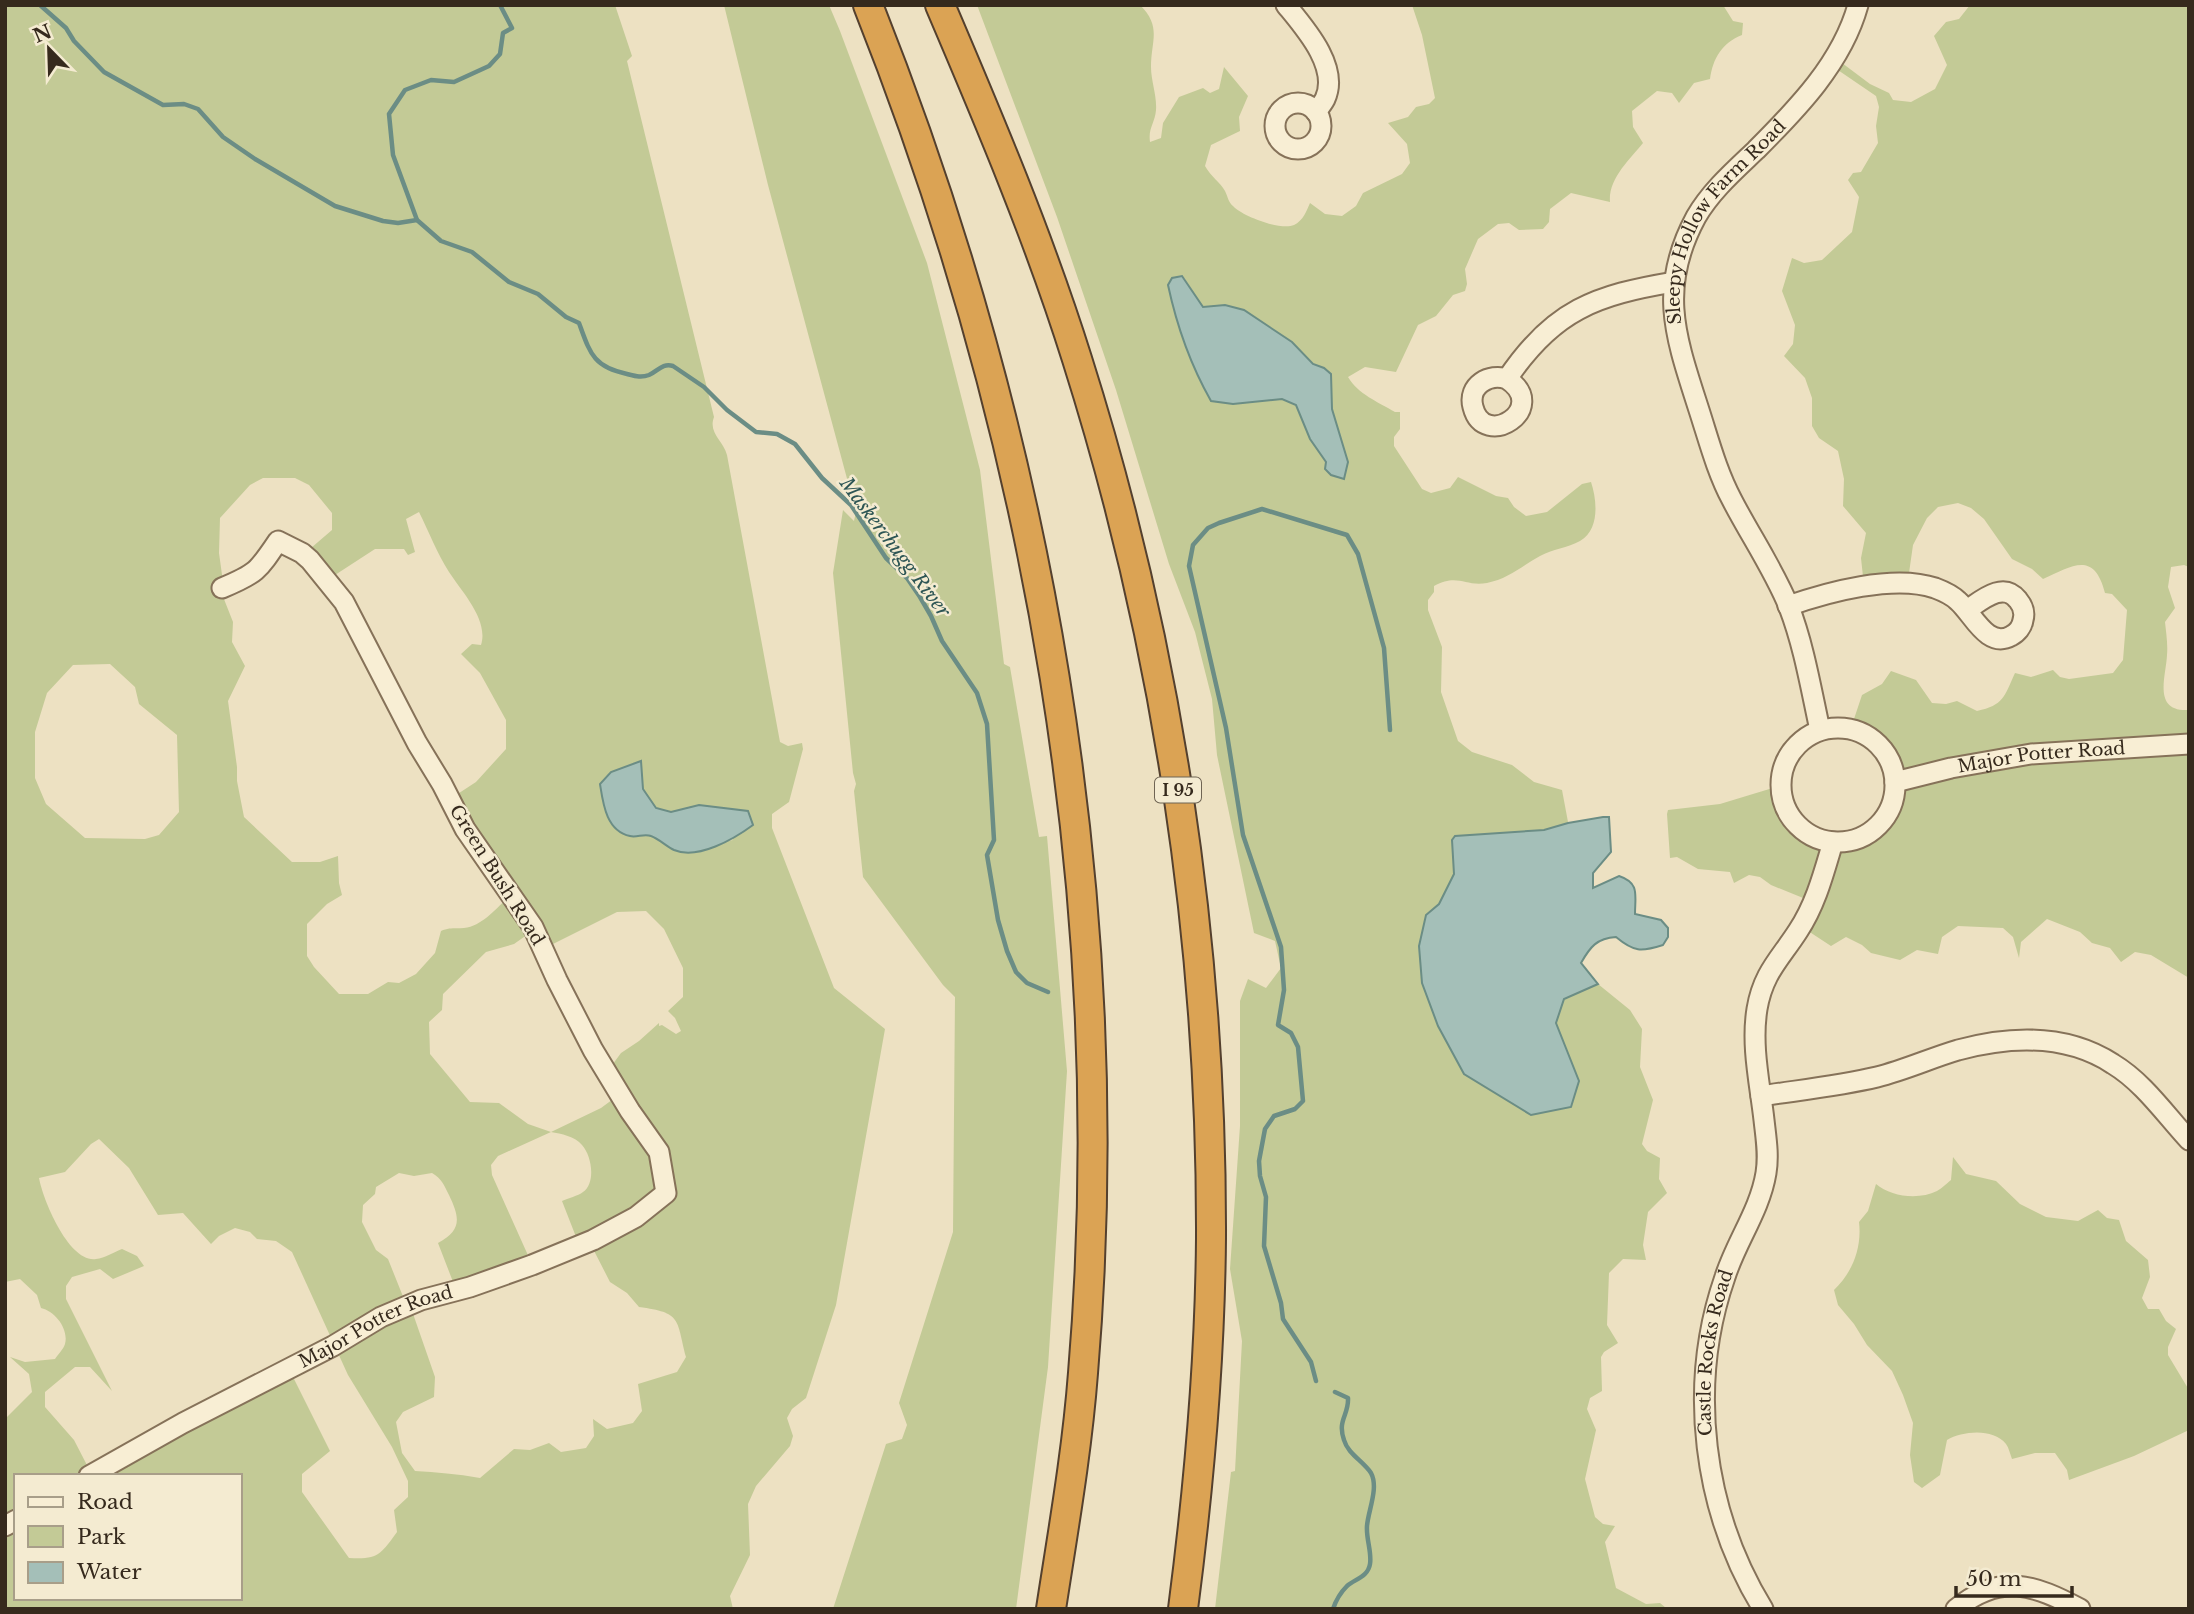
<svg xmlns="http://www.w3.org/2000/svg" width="2194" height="1614" viewBox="0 0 2194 1614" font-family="'Libre Baskerville',serif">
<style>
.green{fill:#c3ca96;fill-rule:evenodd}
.water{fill:#a4bfb8;stroke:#6b8d85;stroke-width:2}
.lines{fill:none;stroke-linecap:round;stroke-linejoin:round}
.stream{stroke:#6b8d85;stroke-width:4.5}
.minor-casing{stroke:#867259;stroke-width:23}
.highway-casing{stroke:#54402e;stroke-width:32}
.minor{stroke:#f8eed4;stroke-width:19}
.highway{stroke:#dba354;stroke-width:28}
.labels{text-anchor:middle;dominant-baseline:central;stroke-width:5;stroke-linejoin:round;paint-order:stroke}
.shield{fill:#f4ebd1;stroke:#6f6453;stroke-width:2}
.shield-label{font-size:16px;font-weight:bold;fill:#362a1d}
.street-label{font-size:18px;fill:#362a1d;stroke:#f4ebd1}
.water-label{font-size:19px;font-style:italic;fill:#2d5554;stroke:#f4ebd1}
</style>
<rect width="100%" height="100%" fill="#ede1c2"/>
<g class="green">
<path d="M5,5h610l17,51 -5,5 87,356c-6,16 9,23 13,38l53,287 8,4 14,-3 1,6 -14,53 -17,12v14l62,160 51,41 -49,276 -30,93 -14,11 -5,9 6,18 -3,10 -34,40 -8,18 2,51 -20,41 3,13h-728v-190l27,-27 -3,-18 -19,-17 15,5 30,-3c3,-5 8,-9 10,-15 4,-15 -10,-33 -24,-36l-4,-13 -17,-16 -15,3zM263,478h32l14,7 23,28v17l-21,18 24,27 40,-26h29l4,6 7,-3 -9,-33 13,-7c10,20 18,41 30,60 13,20 40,48 32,73l-9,-1 -11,10 19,19 26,47v29l-30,33 -23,15 54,102c-13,11 -25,27 -43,29 -8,1 -14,-1 -23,3l-6,22 -19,21 -17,9 -11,-1 -20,12h-29l-25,-27 -7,-11v-32l20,-20 15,-9 -3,-12 -1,-27 -18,6h-28l-48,-45 -7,-36v-14l-9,-66 17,-35 -13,-24 1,-20 -13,-33 3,-7 -4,-29 1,-35 30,-33zM110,664l25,23 4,17 38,31 2,77 -20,23 -14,4 -60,-1 -39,-34 -11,-26v-46l12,-39 26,-28zM641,762l2,27 13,19 15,4 28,-7 34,35 -59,10 -25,-16 -18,3zM646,911l18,18 19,39v29l-15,14 7,7 6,13 -5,3 -14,-9 -3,1v-3l-20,18 -18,12 -14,19 13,22 -19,14 -50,24 -23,-8 -29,-21 -29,-1 -40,-48 -1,-32 13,-12 1,-16 43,-42 28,-8 17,-12 12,17 74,-37zM551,1132c10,2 24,4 31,13 10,11 14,38 1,47 -5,4 -15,6 -21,9l16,41 11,-1 21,41 17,11 12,14c43,6 37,11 47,50l-9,15 -39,12 4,27 -9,12 -26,6 -14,-10 1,17 -8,12 -25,4 -12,-9 -19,7 -16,-1 -34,29c-23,-4 -44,-6 -65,-7l-13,-18 -6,-31 7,-10 31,-15 1,-20 -24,-69 -5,-4 -18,-45 -12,-9 -14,-28 1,-17 12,-11 1,-7 23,-14 15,3 18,-3c10,6 12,12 17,22 11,23 13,35 -11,48l17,44 76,-25 -39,-87 -1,-10 7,-9zM99,1139l30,29 29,47 25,-2 28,31 8,-8 16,-8 15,4 7,7 19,2 16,11 56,123 44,72 16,34v16l-14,13 3,22c-16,22 -19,28 -48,26l-47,-66v-18l28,-23 -41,-82 -199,102 -16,-31 -29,-33v-15l30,-25h15l22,24 -46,-92v-13l6,-9 28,-8 13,10 31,-13 -7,-10 -15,-7c-8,3 -17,9 -26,10 -27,4 -53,-59 -57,-81l26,-6 26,-28zM16,1476h224v122h-224z"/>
<path d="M724,5h105l11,26 87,232 53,207 24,194 6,3 29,170 8,-1 20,235 -19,296 -32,242h-183l53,-165 16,-5 5,-14 -8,-22 54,-171 2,-235 -12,-12 -80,-108 -9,-86 2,-7 -3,-11 -20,-200 10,-63 11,11 2,-9 -88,-327z"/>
<path d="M977,5h163c22,22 11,35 11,62 0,14 6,29 5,43 -1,13 -8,18 -6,32l11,-4 2,-15 16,-26 24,-9 7,5 9,-4 5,-22 24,29 -9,21 1,14 -29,14 -6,21c6,11 15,16 20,25 3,6 3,11 8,15 9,10 48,25 61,19 9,-4 13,-15 16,-22l15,11 17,2 14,-10 7,-13 39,-19 8,-11 -3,-19 -19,-21 20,-6 8,-10 13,-3 6,-6 -13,-63 -10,-30h311l10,16 10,2 -1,12c-20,8 -29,23 -32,44l-16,4 -15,20 -7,-10 -15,-2 -25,20 1,16 10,16c-13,16 -35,36 -33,59l-39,-9 -21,16 -1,13 -6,7 -24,1 -10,-7 -11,1 -20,15 -13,30 2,15 -2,7 -12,4 -17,21 -18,9 -22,47 -31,-5 -17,10c10,17 30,25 47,35h5v17l-6,8v9l28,43 9,4 19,-5 8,-11 38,19 12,2 6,9 12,9 21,-4 35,-28 9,-2c6,18 9,48 -11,59 -12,7 -28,8 -40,15 -18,10 -32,23 -53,27 -22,4 -29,-10 -53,3v6l-6,8v10l14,37 -1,45 17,49 14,11 40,13 22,17 28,8 6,32c-16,13 -89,13 -113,14l-3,4 2,34 -15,30 -13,11 145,192 8,-25 -23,-59 8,-24 34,-15 32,26 12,19 -2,38 13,33 -11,44 5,7 13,7 -1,21 8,14 -19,19 -5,33 3,15 -23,-1 -14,14 -2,52 11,18 -14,9 -3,5 1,34 -12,7 -3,11 9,21 -11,49 10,38 8,7 12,2 -10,16 11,46 30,16 14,-1 6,5 5,1h-456l16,-137 4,-1 7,-130 -12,-72 10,-143v-125l8,-22 18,9 15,-20 -6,-27 -21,-8 -37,-178 -5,-56 -17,-67 -26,-68 -53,-174 -59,-173zM1183,276l20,32 41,2 48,32 21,22 11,4 7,6 1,35 16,53 -22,1 -16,-24 -14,-34 -14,-6 -49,5z"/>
<path d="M1970,5h219v562l-5,-2 -13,2 -3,20 7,21 -10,14c1,10 3,22 2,33 -1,22 -15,57 22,55v268l-38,-23 -16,-3 -14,10 -11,-14 -18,-5 -12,-11 -33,-13 -26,23 -2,16 -6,-21 -10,-9 -45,-2 -16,11 -4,17 -21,-4 -17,10 -29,-7 -9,-8 -16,-8 -15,9 -29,-19 6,-27 -37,-15 -11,-8 -11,-2 -15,8 -4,-11 -32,-3 -21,-12 -7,1 -3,-44 1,-4 52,-6 56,-17c8,17 14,39 29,52 26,20 69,2 85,-23 6,-10 8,-25 11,-36l-27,-42 -22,-13 10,-30 20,-11 9,-13 25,9 16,23 14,1 11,-3 20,10c27,-6 27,-14 38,-38l16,4 22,-7 7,7 9,2 44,-6 10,-13 4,-50 -15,-16 -7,-1c-11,-43 -33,-27 -62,-14l-11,-10 -20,-10 -28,-40 -13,-11 -13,-5 -20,4 -11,11 -14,27 -6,42 -43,-1 -3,-28 5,-25 -23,-27 1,-27 -6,-28 -19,-13 -7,-12v-28l-7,-20 -21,-22 9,-12 2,-19 -13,-34 10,-33 12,5 18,-3 30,-28 7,-35 -11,-17 5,-7 8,-1 17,-29 -2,-17 3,-19 -3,-11 -44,-30 2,-9 36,27 19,9 4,7 18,2 24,-13 12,-24 -13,-29 12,-14 13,-3z"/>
<path d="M1953,1157l13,17 30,7 24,23 26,13 32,4 20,-11 9,8 12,2 7,21 22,19 2,17 -8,21 6,11h11l7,12 10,8 -8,18v8l21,35v40l-55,26 -65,24 -2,-10 -12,-17h-20l-23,6c-2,-5 -3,-11 -6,-15 -13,-16 -43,-13 -59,-4l-7,35 -18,13 -8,-6 -4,-27 3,-32 -10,-28 -11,-24 -25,-26 -13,-21 -16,-19 -4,-15c19,-18 28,-43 25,-68l9,-11 8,-27c15,13 43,16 61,7 4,-2 9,-7 14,-11z"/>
</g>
<g class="water">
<path d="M1182,276l21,31 22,-2 19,5 48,32 21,22 11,4 7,6 1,35 16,53 -4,17 -13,-4 -6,-6 1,-7 -16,-23 -14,-34 -14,-6 -49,5 -22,-3c-21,-37 -34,-74 -43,-116l4,-7z"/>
<path d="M641,761l2,28 13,19 15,4 28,-7 49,6 5,14c-19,14 -55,35 -79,25 -8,-4 -15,-11 -23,-14 -7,-3 -14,2 -21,0 -24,-5 -27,-33 -30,-52l11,-12z"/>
<path d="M1603,817h6l2,35 -18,21v15l26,-12c21,7 16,19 16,38l26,6 7,8v9l-5,8c-22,7 -29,7 -47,-8 -19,1 -26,10 -35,26l17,21 -34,15 -8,24 23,58 -8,26 -40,8 -67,-41 -26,-48 -16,-43 -3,-37 7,-31 13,-11 15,-30 -2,-34 3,-4 89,-6 24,-7z"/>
</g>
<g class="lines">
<g class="stream">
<path d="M40,5l26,23 8,13 30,31 59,33 21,-1 14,5 25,28 32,22 80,47 48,15 15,2 19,-3"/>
<path d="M500,5l12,23 -9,5 -3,21 -11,12 -35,16 -23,-2 -26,10 -16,24 4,41 24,65 24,21 31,11 37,30 29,12 28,23 13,6c11,30 14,44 48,51 8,2 14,4 22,1 9,-4 13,-12 24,-9l31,21 23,23 29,22 21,2 18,10 27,34 29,27 35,53 21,20 13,19 11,19 11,25 35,52 10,31 7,116 -7,15 11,65 9,31 9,21 11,11 21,9"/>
<path d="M1316,1381l-5,-19 -28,-43 -2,-16 -17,-57 2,-49 -6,-21 -1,-15 6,-32 9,-13 21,-7 8,-8 -5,-54 -7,-14 -13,-8 6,-35 -3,-43 -38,-112 -17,-107 -37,-162 4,-21 15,-17 11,-5 43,-14 85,26 11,19 26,94 6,82"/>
<path d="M1333,1609c3,-9 7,-16 14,-23 8,-7 21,-9 23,-22 2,-12 -4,-25 -3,-38 1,-15 12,-38 4,-53 -8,-12 -23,-19 -27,-33 -7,-20 5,-25 4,-42l-13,-6"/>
</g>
<g class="minor-casing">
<g id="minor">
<path d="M1286,5c18,22 54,62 39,94 -2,4 -6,9 -9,13"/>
<circle cx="1298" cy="126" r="23"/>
<path d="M1507,379c44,29 -23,72 -34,28 -6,-22 17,-34 34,-28 46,-69 89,-84 167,-97"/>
<path d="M1788,606c40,-14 106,-32 147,-18 8,3 17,7 23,13 15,13 29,48 53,35 6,-3 11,-9 12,-16 2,-7 0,-14 -5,-20 -15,-19 -36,0 -51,10"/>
<circle cx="1838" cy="785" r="57"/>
<path id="s1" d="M1820,730c-9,-41 -16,-84 -31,-123 -15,-37 -39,-72 -57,-107 -15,-28 -23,-59 -33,-90 -23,-72 -42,-121 -3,-193 15,-26 38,-46 60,-67 41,-41 86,-87 102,-145"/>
<path id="s2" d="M1895,782l56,-14 80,-14 158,-10"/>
<path d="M1761,1096c39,-6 78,-10 116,-19 28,-7 54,-19 81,-27 52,-14 109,-16 155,14 30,18 52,50 76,76"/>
<path id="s3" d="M89,1476l94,-53 150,-77 48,-29 40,-17 49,-13 62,-22 61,-25 43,-23 30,-24 -7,-41 -29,-41 -37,-61 -36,-70 -24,-53 -68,-98 -23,-45 -25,-41 -73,-141 -34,-42 -8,-7 -24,-12c-20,30 -22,33 -56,47"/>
<path d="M5,1526l11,-6"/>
<path id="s4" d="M1763,1609c-60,-98 -76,-223 -38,-332 11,-35 35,-67 41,-104 3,-18 0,-35 -2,-53 -4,-36 -13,-74 -7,-111 6,-36 23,-50 41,-78 18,-27 26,-59 35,-89"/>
<path d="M1956,1609c44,-37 79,-24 124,0"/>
</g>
</g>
<g class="highway-casing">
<g id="highway">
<path d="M868,5c172,433 254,903 215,1368 -6,79 -20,158 -32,236"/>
<path d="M940,5c50,117 99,233 137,354 90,284 135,582 134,879 -1,124 -12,248 -28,371"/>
</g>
</g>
<use href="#minor" class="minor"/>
<use href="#highway" class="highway"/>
</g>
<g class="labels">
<rect class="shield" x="1155" y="777.5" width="46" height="25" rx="5"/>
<g class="shield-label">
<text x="1178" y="790">I 95</text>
</g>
<g class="street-label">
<text stroke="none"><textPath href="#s1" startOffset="553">Sleepy Hollow Farm Road</textPath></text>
<text stroke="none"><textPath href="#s2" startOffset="149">Major Potter Road</textPath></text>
<text transform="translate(497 875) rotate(58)">Green Bush Road</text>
<text stroke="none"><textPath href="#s3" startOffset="324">Major Potter Road</textPath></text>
<text stroke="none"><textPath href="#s4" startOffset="268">Castle Rocks Road</textPath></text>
</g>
<g class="water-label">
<text transform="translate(895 547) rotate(53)">Maskerchugg River</text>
</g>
</g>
<rect width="2194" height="1614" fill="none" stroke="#362a1d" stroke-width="14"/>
<rect x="14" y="1474" width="228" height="126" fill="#f4ebd1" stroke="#a89e89" stroke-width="2"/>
<rect x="28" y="1497" width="35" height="10" fill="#f8eed4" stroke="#a89e89" stroke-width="2"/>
<text x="77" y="1509" font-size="21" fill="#362a1d">Road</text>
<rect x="28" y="1526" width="35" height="21" fill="#c3ca96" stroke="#a89e89" stroke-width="2"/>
<text x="77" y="1544" font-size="21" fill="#362a1d">Park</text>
<rect x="28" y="1562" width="35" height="21" fill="#a4bfb8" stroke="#a89e89" stroke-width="2"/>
<text x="77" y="1579" font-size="21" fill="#362a1d">Water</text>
<g transform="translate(49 49) rotate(337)" stroke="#f4ebd1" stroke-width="5" paint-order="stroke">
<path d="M0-5L12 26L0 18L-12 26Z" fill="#362a1d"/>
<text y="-10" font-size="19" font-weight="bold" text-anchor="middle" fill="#362a1d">N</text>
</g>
<path d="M1956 1586v10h116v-10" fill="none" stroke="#362a1d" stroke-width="3.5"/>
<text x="1966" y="1586" font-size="21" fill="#362a1d" stroke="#f4ebd1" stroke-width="5" paint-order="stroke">50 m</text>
</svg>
